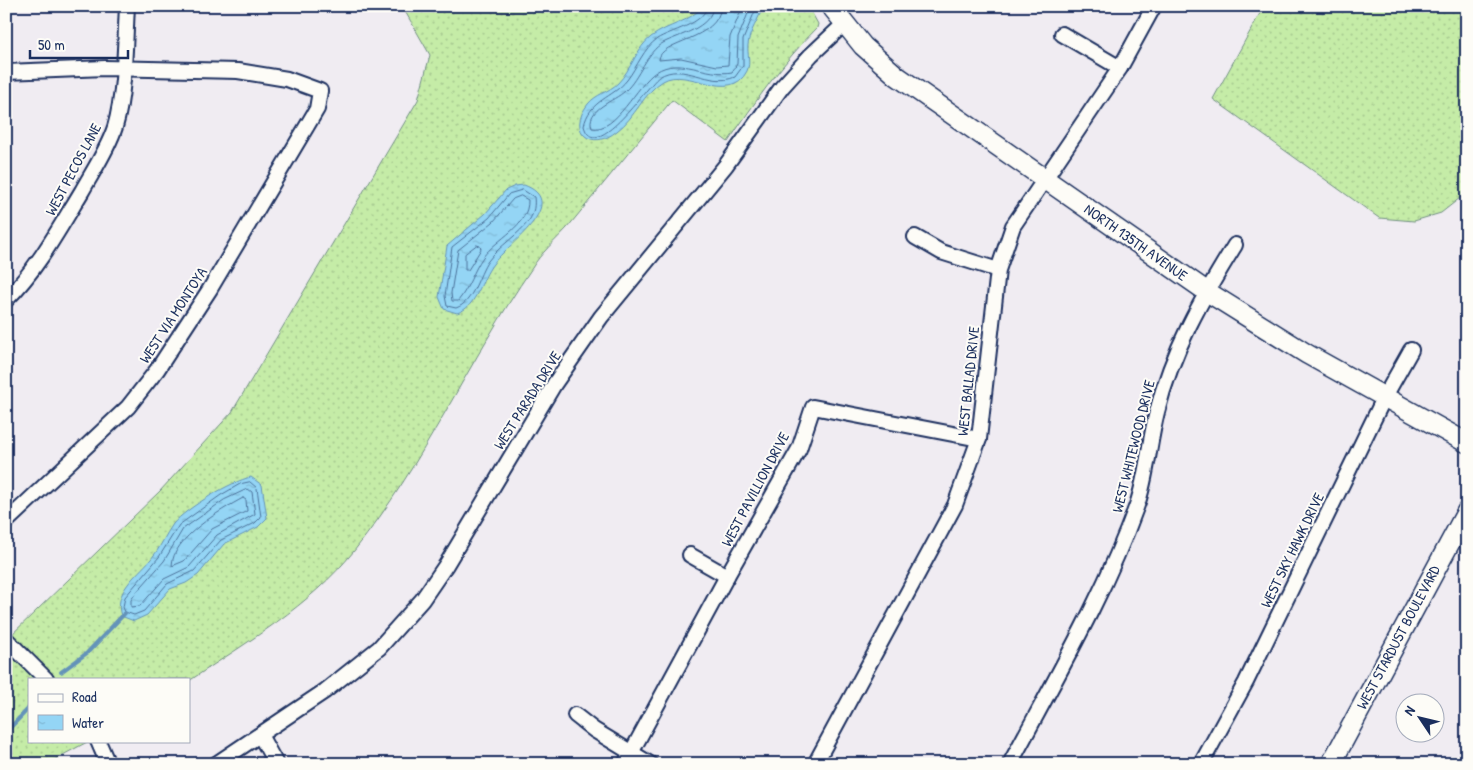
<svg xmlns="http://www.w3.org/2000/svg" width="1473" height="770" viewBox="0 0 1473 770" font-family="'Patrick Hand',sans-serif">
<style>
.grass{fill:url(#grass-dots);stroke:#708e82}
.water{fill:url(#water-ripples);stroke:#6493b9}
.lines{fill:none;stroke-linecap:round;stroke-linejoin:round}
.shore{stroke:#4b719a;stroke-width:1}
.stream{stroke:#6493b9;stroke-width:4}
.street-casing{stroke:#1b2f5e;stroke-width:18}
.secondary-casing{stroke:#1b2f5e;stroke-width:22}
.street{stroke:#fdfcf7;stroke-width:14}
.secondary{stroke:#fdfcf7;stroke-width:19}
.labels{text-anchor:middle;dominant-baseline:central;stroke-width:4;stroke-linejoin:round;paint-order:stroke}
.street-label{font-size:15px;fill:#1b2f5e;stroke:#fdfcf7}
</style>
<defs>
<pattern id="grass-dots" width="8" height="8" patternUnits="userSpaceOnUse" patternTransform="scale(1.25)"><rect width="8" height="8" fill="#c5eca7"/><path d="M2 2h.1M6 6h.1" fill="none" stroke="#a9cb92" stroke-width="1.8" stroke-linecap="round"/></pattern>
<pattern id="water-ripples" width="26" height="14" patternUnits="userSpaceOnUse" patternTransform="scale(1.25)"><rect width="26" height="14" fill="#94d5f5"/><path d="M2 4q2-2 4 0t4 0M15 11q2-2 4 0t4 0" fill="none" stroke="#7fb7d4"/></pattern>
</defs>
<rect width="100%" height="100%" fill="#f0ecf2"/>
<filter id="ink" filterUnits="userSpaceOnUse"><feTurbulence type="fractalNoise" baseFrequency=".02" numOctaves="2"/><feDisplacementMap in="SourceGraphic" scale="10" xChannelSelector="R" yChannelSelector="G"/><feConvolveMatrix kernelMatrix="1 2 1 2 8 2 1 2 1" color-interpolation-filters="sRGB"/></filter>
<g filter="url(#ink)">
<g class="grass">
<path d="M402,6h406l10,18 -1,4c-35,35 -62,74 -89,114l-56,-42c-35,43 -70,85 -105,128 -12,13 -26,25 -35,40 -63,92 -108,196 -178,283 -44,55 -107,91 -165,130v-2h-160v62h60l-43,23h-40v-124l154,-149 72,-79 186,-312 12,-45z"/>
<path d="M1264,6h203v183l-7,9 -19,15 -27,8 -35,-3 -166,-119z"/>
</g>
<g class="water">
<path d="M703,6h60c-4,14 -14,25 -15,39 -1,9 3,17 -1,26 -17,34 -60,-5 -84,10 -19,11 -28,37 -46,50 -25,21 -51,1 -29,-27 8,-10 21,-12 30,-21 13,-13 19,-36 33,-46 17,-13 38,-14 52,-31z"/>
<path d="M524,185c48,18 -19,61 -31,79 -12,15 -16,43 -36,49l-13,-4 -5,-12 8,-51 38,-32 21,-24 9,-4z"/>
<path d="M251,477l11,8 5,33 -9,9 -34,17 -26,31 -12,8 -16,6 -23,26 -13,6 -13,-5c-8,-24 15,-40 30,-57 9,-10 14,-24 22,-35 13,-16 59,-43 78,-47z"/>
</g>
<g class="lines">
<g class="shore">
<path d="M707,6c-2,18 -38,25 -50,33 -13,9 -20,28 -30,41 -14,18 -38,20 -43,46 11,40 65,-43 75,-49 24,-16 51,11 76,0l8,-11v-26l14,-34"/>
<path d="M713,6c-1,22 -35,29 -50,37 -16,8 -24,36 -38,48 -10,10 -40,18 -33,37 24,5 45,-44 64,-56 24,-16 50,5 76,0l5,-8 1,-26 13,-32"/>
<path d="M721,6c-2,35 -62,34 -62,54l22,-2 36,8 11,-1 2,-28 13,-31"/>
<path d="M523,190l11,7c1,8 0,15 -4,22 -11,16 -30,26 -42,42 -10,14 -14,41 -32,47l-9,-2 -2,-10 7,-49 37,-29 20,-24z"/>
<path d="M521,196l7,4c1,26 -31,38 -45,57 -10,14 -14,31 -25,44h-6l-1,-8 7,-43 35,-28 20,-23z"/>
<path d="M477,245l3,1 1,3 -13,21h-3v-16z"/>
<path d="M250,482l7,6 4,29 -6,6 -34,17 -27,31 -27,13 -23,27 -10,4 -9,-3 -2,-5 2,-10 34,-40 20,-32 42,-30 19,-11z"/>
<path d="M248,489l4,3 3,22 -38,21 -28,32 -25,12 -24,27 -9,1v-7l4,-6 29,-33 19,-32 41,-29z"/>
<path d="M243,498l3,2 1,11 -35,18 -28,32 -12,5c0,-28 49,-56 71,-68z"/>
</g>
<g class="stream">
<path d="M61,672l26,-19 38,-40"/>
<path d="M6,732l23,-24"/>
</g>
<g class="street-casing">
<g id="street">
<path d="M1062,34l58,34"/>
<path d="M6,72l99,-4 133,3 49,8 33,12 -3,18 -107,180 -53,81 -29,37 -122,115"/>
<path d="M915,237l26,15 57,18"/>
<path d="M6,300c32,-32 53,-71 76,-109 11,-20 26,-42 33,-64 10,-34 10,-85 12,-121"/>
<path d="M690,555l37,21"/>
<path d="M6,639l40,40"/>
<path d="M575,715l19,15 56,34"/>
<path d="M260,735l16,29"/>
<path d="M98,741l10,23"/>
<path d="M216,764l109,-73 54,-43 43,-48 24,-35 109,-182 46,-66 125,-152 56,-78 29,-32 33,-31"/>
<path d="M625,764l102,-188 72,-127 14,-42 166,32"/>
<path d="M815,764l140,-259 24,-66 19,-169 15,-44 107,-158 34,-62"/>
<path d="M1010,764c45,-85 94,-168 127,-259 10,-29 12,-62 20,-93 15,-61 45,-114 78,-167"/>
<path d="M1201,764l45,-82 138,-284 27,-48"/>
</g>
</g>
<g class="secondary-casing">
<g id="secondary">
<path d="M831,6l32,40 34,30 309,215 101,63 160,89"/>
<path d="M1331,764l136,-253"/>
</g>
</g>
<use href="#street" class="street"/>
<use href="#secondary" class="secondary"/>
</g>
</g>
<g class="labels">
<g class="street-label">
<text transform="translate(73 169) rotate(-62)">WEST PECOS LANE</text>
<text transform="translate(1136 242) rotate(35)">NORTH 135TH AVENUE</text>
<text transform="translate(173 315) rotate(-57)">WEST VIA MONTOYA</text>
<text transform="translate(968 381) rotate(-84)">WEST BALLAD DRIVE</text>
<text transform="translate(527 400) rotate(-58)">WEST PARADA DRIVE</text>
<text transform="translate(1133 446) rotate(-76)">WEST WHITEWOOD DRIVE</text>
<text transform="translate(755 489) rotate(-62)">WEST PAVILLION DRIVE</text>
<text transform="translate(1292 550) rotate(-64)">WEST SKY HAWK DRIVE</text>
<text transform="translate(1398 637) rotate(-62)">WEST STARDUST BOULEVARD</text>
</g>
</g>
<rect width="1473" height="770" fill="none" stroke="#fdfcf7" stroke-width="25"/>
<rect x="12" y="12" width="1448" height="745" fill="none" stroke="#1b2f5e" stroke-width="2" filter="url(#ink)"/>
<rect x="28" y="678" width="162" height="65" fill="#fdfcf7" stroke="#a3aaba"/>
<rect x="38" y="694" width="25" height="8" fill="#fdfcf7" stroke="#a3aaba"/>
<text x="72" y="702" font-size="15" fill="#1b2f5e">Road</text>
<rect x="38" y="715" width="25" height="15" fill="url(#water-ripples)" stroke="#a3aaba"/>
<text x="72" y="728" font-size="15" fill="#1b2f5e">Water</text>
<g transform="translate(1420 718) rotate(305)"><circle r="24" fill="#fdfcf7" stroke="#a3aaba"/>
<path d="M0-4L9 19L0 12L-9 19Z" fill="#1b2f5e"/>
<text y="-8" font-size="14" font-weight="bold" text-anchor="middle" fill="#1b2f5e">N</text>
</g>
<path d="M30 50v8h98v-8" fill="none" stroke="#1b2f5e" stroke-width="2.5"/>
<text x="38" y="50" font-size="15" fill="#1b2f5e" stroke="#fdfcf7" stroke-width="4" paint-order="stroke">50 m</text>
</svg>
